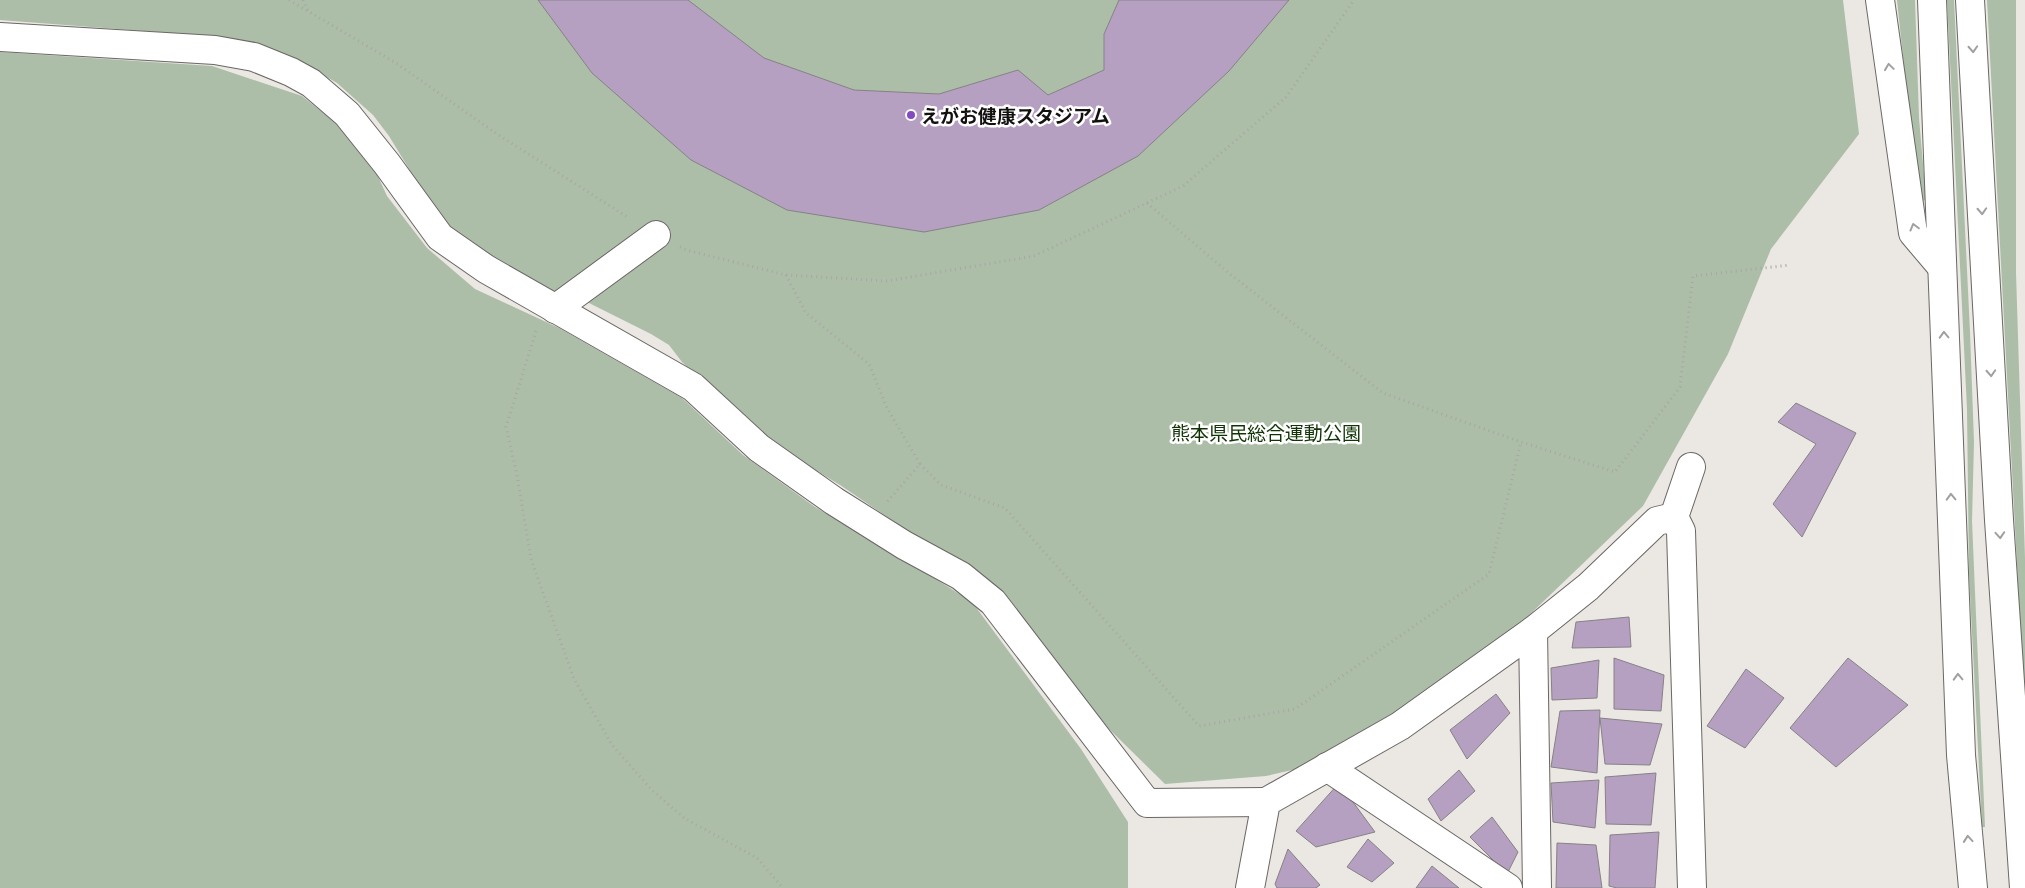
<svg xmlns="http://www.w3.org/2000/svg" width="2025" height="888" viewBox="0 0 2025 888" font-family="Commissioner,'Noto Sans JP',sans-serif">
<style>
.green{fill:#acbea8}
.building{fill:#b6a0c1;stroke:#858286}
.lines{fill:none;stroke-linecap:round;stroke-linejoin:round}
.minor-casing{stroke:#6a6764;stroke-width:30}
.path{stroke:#a9a6a3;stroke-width:3;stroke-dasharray:1 4;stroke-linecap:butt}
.minor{stroke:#fff;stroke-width:28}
.oneway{stroke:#a0a09f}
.poi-dot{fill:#834ac1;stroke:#fff;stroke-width:2}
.labels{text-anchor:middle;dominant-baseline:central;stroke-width:5;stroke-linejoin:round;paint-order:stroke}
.poi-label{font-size:19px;font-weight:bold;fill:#121110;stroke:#fff;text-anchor:start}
.park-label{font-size:19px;fill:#113406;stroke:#fff}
</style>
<rect width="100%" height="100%" fill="#ebe7e3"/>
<g class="green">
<path d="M0,0h1843l16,134 -88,115 -43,105 -85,152 -119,114 -132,94 -91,54 -35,8 -101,8 -60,-59 -104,-134 -35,-27 -58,-33 -68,-46 -76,-46 -82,-77 -13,-17 -18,-11 -66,-33 -10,-1 -80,-35 -36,-26 -31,-39 -39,-64 -16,-21 -36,-32 -38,-22 -77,-24 -222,-17z"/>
<path d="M1897,0h18l4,118 7,81 -4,3 -4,-3z"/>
<path d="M1947,0h7l16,332 4,110 -2,79 13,306h-3l-13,-253 -2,-165z"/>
<path d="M1987,0h29v273l9,285v158z"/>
<path d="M0,52l212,14 90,30 35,28 38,46 12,26 40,52 48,41 84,39 123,70 61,57 72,52 75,43 82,52 109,147 47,73v66h-1128z"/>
</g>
<g class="building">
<path d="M538,0h150l76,58 90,32 85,4 79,-24 30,25 56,-25v-36l15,-34h170l-60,71 -91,85 -99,54 -115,22 -137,-22 -96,-50 -99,-87z"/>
<path d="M1796,403l60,30 -54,104 -29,-33 43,-60 -38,-22z"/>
<path d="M1629,617l2,30 -59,1 4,-26z"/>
<path d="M1614,658l50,17 -3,36 -47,-2z"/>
<path d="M1848,658l60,47 -72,62 -46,-39z"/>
<path d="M1599,660l-2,38 -45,2 -1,-32z"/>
<path d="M1746,669l38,29 -39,50 -38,-22z"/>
<path d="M1496,694l14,19 -43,46 -17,-29z"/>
<path d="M1600,710l-3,63 -46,-6 9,-56z"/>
<path d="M1600,718l62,6 -12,41 -45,-1z"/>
<path d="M1459,770l16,21 -34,30 -13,-22z"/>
<path d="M1656,773l-5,52 -45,-1 -1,-47z"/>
<path d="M1599,780l-4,48 -42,-6 -2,-39z"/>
<path d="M1339,783l36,49 -59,15 -20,-16z"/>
<path d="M1492,817l26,35 -11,22 -37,-37z"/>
<path d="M1659,832l-4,56h-38l-8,-2 1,-51z"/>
<path d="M1368,839l26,24 -22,19 -25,-15z"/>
<path d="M1557,843l39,2 6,43h-46z"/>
<path d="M1288,849l32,36 -4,3h-39l-2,-4z"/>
<path d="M1432,866l27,22h-43z"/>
</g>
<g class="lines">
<g class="minor-casing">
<g id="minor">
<path d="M1880,0l33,233 28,33"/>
<path d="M1932,0l29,755 12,133"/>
<path d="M1970,0l29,520 25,368"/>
<path d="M0,37l215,13 39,7 37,15 20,11 36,31 40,50 53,73 46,32 207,118 66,61 75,53 70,44 57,31 32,26 154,201 119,-1"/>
<path d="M555,309l101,-74"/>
<path d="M1691,467l-17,50 7,14 11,357"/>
<path d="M1533,631l4,257"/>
<path d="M1327,767l181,121"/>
<path d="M1250,888l16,-86 134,-76 133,-95 55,-44 69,-66 17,-4"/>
</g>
</g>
<g class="path">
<path d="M289,0l107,63 98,69 135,86"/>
<path d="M303,0l5,11"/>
<path d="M1147,203l84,72 152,118 138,49 94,30 65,-85 13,-111 97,-11"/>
<path d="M680,247l6,3 100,25 101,6 147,-25 149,-70 103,-89 68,-97"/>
<path d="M786,275l20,38 63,51 18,44 33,56 -33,38"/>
<path d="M536,331l-30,96 11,48 14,84 43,120 38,66 40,45 32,28 73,40 26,30"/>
<path d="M920,464l21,21 64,23 194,218 96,-17 194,-135 32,-132"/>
</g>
<use href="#minor" class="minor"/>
</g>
<defs><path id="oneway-chevron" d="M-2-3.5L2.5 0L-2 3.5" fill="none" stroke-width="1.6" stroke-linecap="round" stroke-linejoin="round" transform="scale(1.25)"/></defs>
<g class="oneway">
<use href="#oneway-chevron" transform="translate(1973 49) rotate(87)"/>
<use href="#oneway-chevron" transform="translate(1889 67) rotate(-98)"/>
<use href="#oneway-chevron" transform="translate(1982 211) rotate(87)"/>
<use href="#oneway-chevron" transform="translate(1914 227) rotate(-105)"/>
<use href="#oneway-chevron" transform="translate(1944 335) rotate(-92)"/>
<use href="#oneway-chevron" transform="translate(1991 373) rotate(87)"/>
<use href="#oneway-chevron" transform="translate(1951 497) rotate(-92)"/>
<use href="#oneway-chevron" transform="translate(2000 535) rotate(86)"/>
<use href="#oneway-chevron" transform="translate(1958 677) rotate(-92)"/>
<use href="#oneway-chevron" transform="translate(1968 839) rotate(-95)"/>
</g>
<circle class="poi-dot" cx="911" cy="115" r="5"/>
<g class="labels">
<g class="poi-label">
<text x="921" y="115">えがお健康スタジアム</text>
</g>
<g class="park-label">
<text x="1266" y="432">熊本県民総合運動公園</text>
</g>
</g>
</svg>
